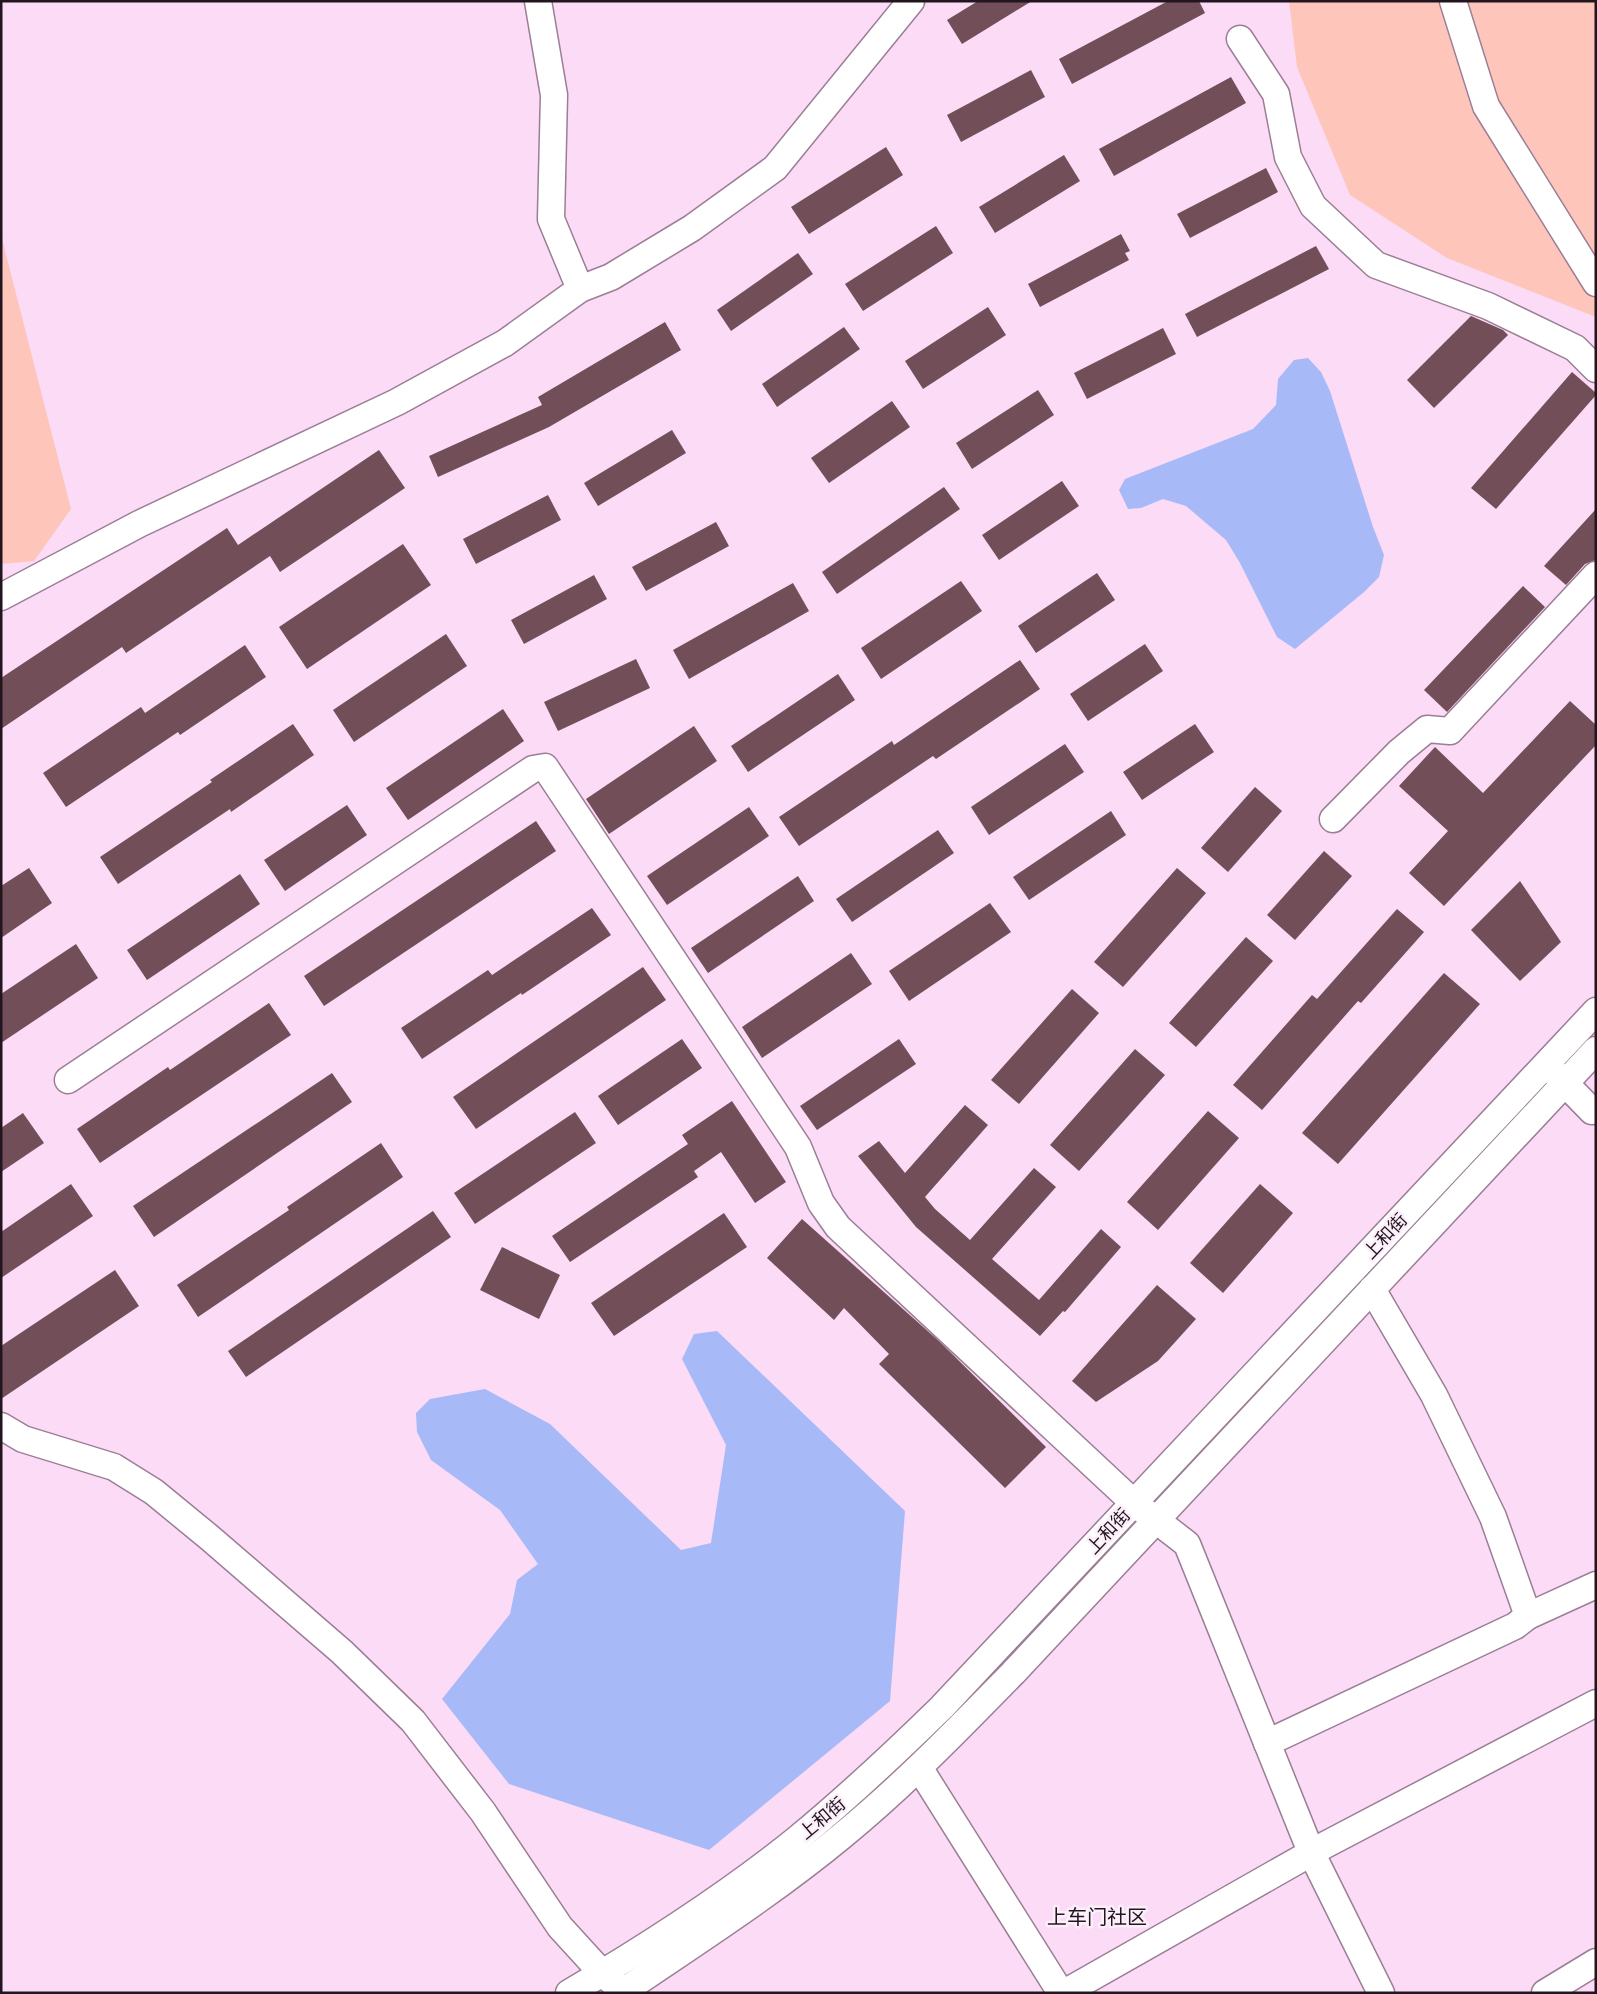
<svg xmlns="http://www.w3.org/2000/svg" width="1597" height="1994" viewBox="0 0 1597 1994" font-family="'PT Sans Narrow','Noto Sans SC',sans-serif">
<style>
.green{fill:#fec5ba}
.water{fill:#a8b9f8}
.building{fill:#714e58}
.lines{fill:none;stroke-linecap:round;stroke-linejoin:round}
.minor-casing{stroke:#9b7e96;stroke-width:29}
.minor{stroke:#fff;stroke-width:26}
.labels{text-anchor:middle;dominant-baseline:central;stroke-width:5;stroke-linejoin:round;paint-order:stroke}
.street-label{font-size:18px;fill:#21161f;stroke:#fceffa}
.quarter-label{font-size:20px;fill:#21161f;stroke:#fceffa}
</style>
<rect width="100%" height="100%" fill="#fbdbf5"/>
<g class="green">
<path d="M1289,1h307v316l-149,-59 -97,-63 -53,-128z"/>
<path d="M1,235l70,274 -37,52 -33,3z"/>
</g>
<g class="water">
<path d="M1308,358l13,14 9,19 43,136 11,28 -5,22 -15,15 -69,57 -18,-12 -37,-74 -14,-23 -40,-34 -23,-7 -22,9 -13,1 -9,-19 6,-11 128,-50 23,-24 2,-26 16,-19z"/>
<path d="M717,1331l188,180 -15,190 -181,149 -200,-66 -67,-85 68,-85 7,-34 21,-16 -38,-54 -69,-50 -14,-28 -1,-19 14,-14 55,-10 65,35 131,126 30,-7 15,-98 -44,-86 12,-25z"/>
</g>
<g class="building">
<path d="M978,1h54l-70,43 -15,-24z"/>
<path d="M1168,1h31l6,12 -133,71 -13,-25z"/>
<path d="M1031,70l14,27 -84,45 -14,-27z"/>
<path d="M1231,77l15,26 -132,73 -15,-27z"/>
<path d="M886,147l17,28 -94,59 -18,-27z"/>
<path d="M1064,155l16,26 -85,52 -16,-26z"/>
<path d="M1266,168l12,24 -88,46 -13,-24z"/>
<path d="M936,226l17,27 -90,58 -18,-27z"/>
<path d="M1121,234l9,17 -5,2 4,7 -89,47 -12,-23z"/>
<path d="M1316,246l13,23 -132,68 -12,-23z"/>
<path d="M798,253l15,21 -82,57 -14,-21z"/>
<path d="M988,307l18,28 -83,54 -18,-28z"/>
<path d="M1471,316l32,14 5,5 -74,73 -27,-28z"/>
<path d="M665,322l16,28 -132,77 -111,50 -9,-21 113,-51 -4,-8z"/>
<path d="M844,327l16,22 -83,58 -15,-23z"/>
<path d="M1163,328l13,26 -89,45 -13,-26z"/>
<path d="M1572,372l24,21v2l-100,114 -25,-21z"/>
<path d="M1038,390l16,25 -82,54 -16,-26z"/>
<path d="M892,401l18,26 -81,56 -18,-25z"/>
<path d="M672,430l14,23 -88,53 -14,-23z"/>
<path d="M379,450l26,38 -125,84 -10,-16 -144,97 -4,-6 -121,82v-51l226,-150 11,17z"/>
<path d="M1062,481l17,25 -80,54 -17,-25z"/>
<path d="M944,487l16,22 -123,85 -15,-22z"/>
<path d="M548,495l13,25 -85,44 -13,-25z"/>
<path d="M1596,509v51l-11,4 -19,21 -22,-19z"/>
<path d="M716,522l13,24 -83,45 -14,-24z"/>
<path d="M403,544l28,41 -124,84 -28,-42z"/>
<path d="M1097,573l18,27 -79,53 -18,-27z"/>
<path d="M594,575l13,24 -83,45 -13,-24z"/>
<path d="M961,581l21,30 -101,68 -20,-31z"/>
<path d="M793,583l16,28 -120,68 -16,-29z"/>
<path d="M1523,586l22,21 -98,105 -23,-22z"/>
<path d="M446,634l21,32 -113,76 -21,-32z"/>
<path d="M1145,644l18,27 -75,50 -18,-27z"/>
<path d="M245,645l21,32 -86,58 -2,-3 -112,75 -23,-34 98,-66 4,6z"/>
<path d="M636,659l14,29 -92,43 -14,-29z"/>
<path d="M1020,660l20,29 -104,70 -3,-3 -134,90 -20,-29 113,-76 2,4z"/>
<path d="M838,674l17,26 -107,72 -17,-26z"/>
<path d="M1570,701l26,24v20l-152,161 -35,-33 39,-42 -49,-45 36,-39 48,46z"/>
<path d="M503,709l21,32 -116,79 -22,-32z"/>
<path d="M293,724l21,31 -83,57 -1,-3 -112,75 -18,-27 112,-75 -2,-2z"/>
<path d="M1195,724l19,28 -72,48 -19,-28z"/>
<path d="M694,726l23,35 -108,73 -23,-35z"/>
<path d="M1065,744l19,28 -95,63 -18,-28z"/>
<path d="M1255,787l27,24 -54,61 -27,-24z"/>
<path d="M347,805l20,30 -82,56 -21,-31z"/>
<path d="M749,807l20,29 -102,69 -20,-29z"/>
<path d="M1111,811l15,24 -97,65 -16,-23z"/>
<path d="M536,821l20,30 -232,155 -20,-30z"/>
<path d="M938,830l16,23 -102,69 -16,-23z"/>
<path d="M1324,851l28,25 -57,64 -28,-25z"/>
<path d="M29,868l23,35 -51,35v-52z"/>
<path d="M1177,868l29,25 -83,94 -29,-25z"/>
<path d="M240,874l20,30 -113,76 -20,-30z"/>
<path d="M798,876l16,25 -106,72 -17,-25z"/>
<path d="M1520,881l41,61 -41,39 -49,-51z"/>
<path d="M990,903l21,29 -102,69 -20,-30z"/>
<path d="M592,908l19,27 -89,60 -1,-2 -99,66 -21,-31 87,-58 4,5z"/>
<path d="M1397,909l27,23 -63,71 -3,-2 -96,109 -29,-25 79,-90 5,4z"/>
<path d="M1246,937l27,24 -77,86 -27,-24z"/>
<path d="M76,944l22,34 -97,65v-49z"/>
<path d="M851,953l21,31 -110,74 -20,-31z"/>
<path d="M643,967l23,33 -190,129 -23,-32z"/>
<path d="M1444,973l36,31 -142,160 -36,-31z"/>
<path d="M1072,989l27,24 -80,91 -28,-24z"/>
<path d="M269,1003l22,32 -191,128 -23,-34 91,-62 2,3z"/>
<path d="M682,1039l20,29 -84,57 -20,-29z"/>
<path d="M899,1039l17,25 -99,66 -17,-24z"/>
<path d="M1135,1049l30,26 -86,96 -29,-26z"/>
<path d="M332,1073l20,29 -198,135 -21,-31z"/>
<path d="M732,1101l54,81 -31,21 -34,-51 -27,19 4,6 -128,85 -18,-26 136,-92 -6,-9z"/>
<path d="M965,1105l23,20 -63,72 10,12 35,31 64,-72 22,19 -64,72 47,41 62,-71 20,18 -56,65 -2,-1 -23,25 -124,-109 -58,-71 21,-15 26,32z"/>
<path d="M1208,1111l31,27 -81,92 -31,-28z"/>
<path d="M575,1112l21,31 -121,81 -21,-31z"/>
<path d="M23,1113l21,30 -43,29v-44z"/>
<path d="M381,1143l22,34 -205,140 -21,-32 112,-75 -2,-3z"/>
<path d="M71,1184l22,32 -92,62v-46z"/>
<path d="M1260,1184l33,29 -70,80 -33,-30z"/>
<path d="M433,1211l18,26 -205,140 -18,-26z"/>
<path d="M724,1213l23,34 -133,89 -23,-33z"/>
<path d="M802,1219l138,123 106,105 -41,41 -126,-124 10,-10 -45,-46 -10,12 -67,-62z"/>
<path d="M502,1247l58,28 -21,44 -59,-29z"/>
<path d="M115,1270l24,36 -138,93v-53z"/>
<path d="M1157,1285l39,34 -38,42 -62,41 -24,-21z"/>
</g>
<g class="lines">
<g class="minor-casing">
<g id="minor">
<path d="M538,1l16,94 -3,124 29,70"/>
<path d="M1453,1l33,105 110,177"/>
<path d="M1240,39l36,55 12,63 25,49 63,59 112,41 87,42 21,21"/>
<path d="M1,597l138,-73 258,-122 108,-59 75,-54 31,-12 81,-49 83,-60 136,-167"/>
<path d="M1333,819l66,-67 28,-23 23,2 146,-156"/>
<path d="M1552,1070l40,41"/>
<path d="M68,1080l465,-311 12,-2 253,380 23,56 17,24 296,276 53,41 124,308 70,141"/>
<path d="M1372,1289l62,106 59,122 35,99"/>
<path d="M1,1426l22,13 91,28 40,25 56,46 132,114 71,69 70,91 77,115 42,46 13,11"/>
<path d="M1267,1743l248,-117 13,-10 68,-31"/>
<path d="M920,1769l141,224"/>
<path d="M569,1993c78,-46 156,-96 227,-153 51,-42 99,-87 146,-133l654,-696"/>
<path d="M621,1993c75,-51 152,-100 222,-158 61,-50 115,-106 170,-162l583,-623"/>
<path d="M1064,1993l261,-148 271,-142"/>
<path d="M1545,1993l51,-31"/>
</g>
</g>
<use href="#minor" class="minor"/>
</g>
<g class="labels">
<g class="street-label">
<text transform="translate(1385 1236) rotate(-47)">上和街</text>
<text transform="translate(1108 1531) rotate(-47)">上和街</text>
<text transform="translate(822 1818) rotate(-40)">上和街</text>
</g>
<g class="quarter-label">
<text x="1097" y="1917">上车门社区</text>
</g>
</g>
<rect width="1597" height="1994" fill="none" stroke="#21161f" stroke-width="5"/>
</svg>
